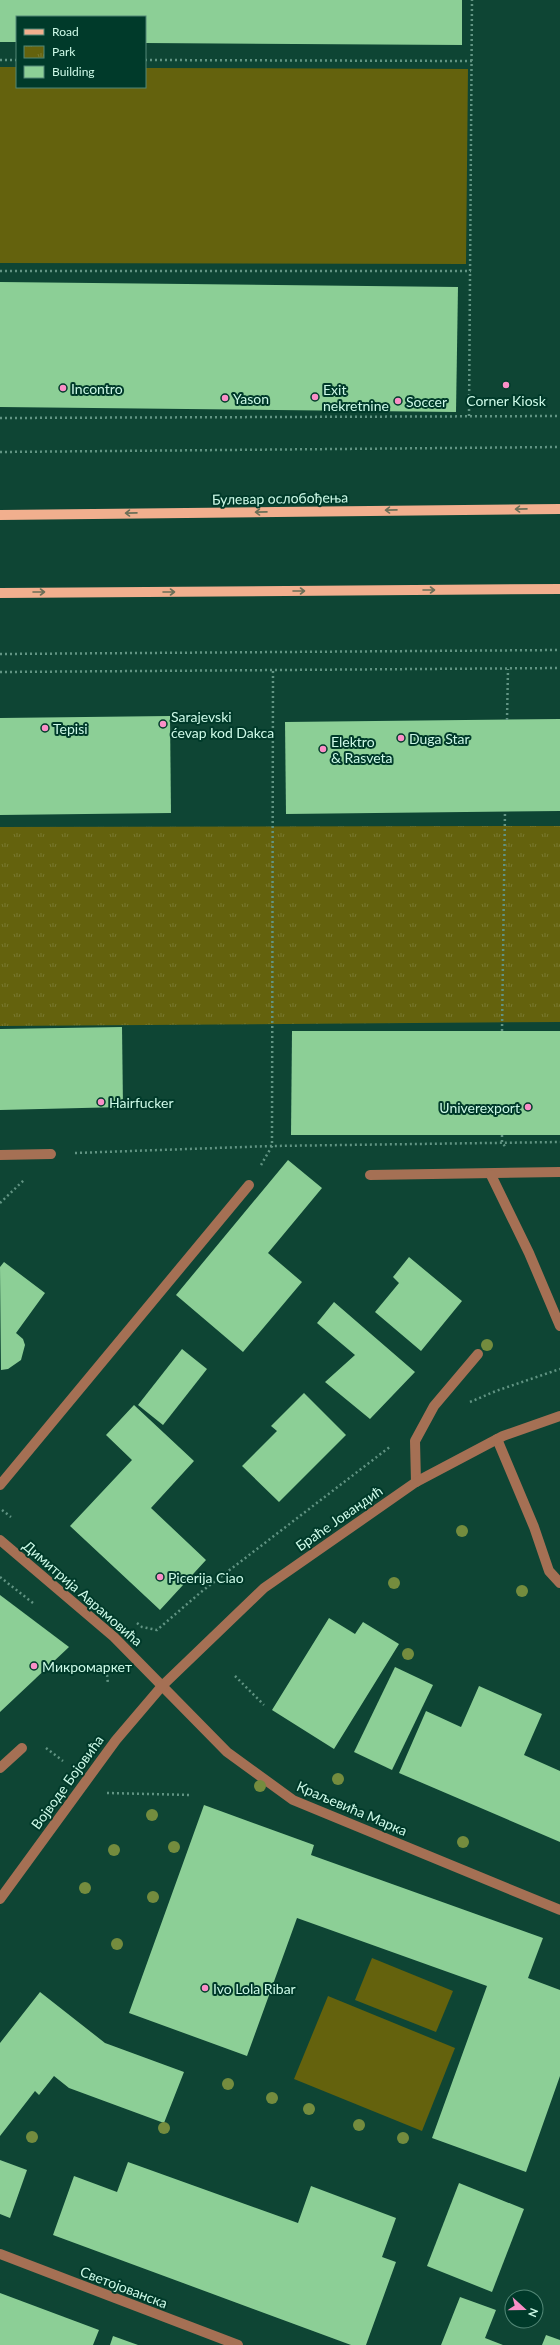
<svg xmlns="http://www.w3.org/2000/svg" width="560" height="2345" viewBox="0 0 560 2345" font-family="Lato,sans-serif">
<style>
.grass{fill:#64620d}
.park{fill:url(#park-tufts)}
.building{fill:#8ccf96}
.lines{fill:none;stroke-linecap:round;stroke-linejoin:round}
.path{stroke:#619483;stroke-width:2.5;stroke-dasharray:2 3;stroke-linecap:butt}
.minor{stroke:#a57054;stroke-width:10}
.major{stroke:#f1af8e;stroke-width:10}
.tree{fill:#748c3e}
.oneway{stroke:#6c6f57}
.poi-dot{fill:#fa8fc7;stroke:#003a2a;stroke-width:1.5}
.labels{text-anchor:middle;dominant-baseline:central;stroke-width:4;stroke-linejoin:round;paint-order:stroke}
.poi-label{font-size:14px;fill:#cdfae8;stroke:#003a2a;text-anchor:start}
.street-label{font-size:14px;fill:#cdfae8;stroke:#003a2a}
</style>
<defs>
<pattern id="park-tufts" width="24" height="20" patternUnits="userSpaceOnUse"><rect width="24" height="20" fill="#64620d"/><path d="M3 7l-1-3M5 7V3M7 7l1-3M15 17l-1-3M17 17v-4M19 17l1-3" fill="none" stroke="#797930"/></pattern>
</defs>
<rect width="100%" height="100%" fill="#0e4534"/>
<g class="grass">
<path d="M0,67h17v20h128v-19l323,1 -2,195 -466,-1z"/>
<path d="M372,1958l81,33 -17,41 -81,-32z"/>
<path d="M328,1996l127,52 -33,83 -128,-52z"/>
</g>
<path class="park" d="M560,826v196l-560,4v-199z"/>
<g class="building">
<path d="M0,0h462v45l-317,-2v-26h-128v25h-17z"/>
<path d="M0,282l458,5 -2,125 -456,-5z"/>
<path d="M170,716l1,97 -171,2v-97z"/>
<path d="M560,719v92l-274,3 -1,-92z"/>
<path d="M122,1027l1,80 -123,3v-81z"/>
<path d="M292,1031h268v104h-269z"/>
<path d="M288,1160l34,28 -54,65 34,29 -59,70 -67,-57z"/>
<path d="M409,1257l53,44 -41,50 -46,-39 24,-29 -6,-6z"/>
<path d="M4,1262l41,31 -29,40 7,6 2,6 -4,15 -13,9 -7,1 -1,-103z"/>
<path d="M334,1302l81,70 -45,47 -45,-37 30,-27 -38,-32z"/>
<path d="M182,1349l25,20 -44,56 -25,-20z"/>
<path d="M304,1393l42,42 -67,67 -37,-36 35,-35 -6,-5z"/>
<path d="M134,1405l60,56 -43,47 55,52 -46,50 -90,-84 62,-66 -26,-25z"/>
<path d="M0,1595l69,52 -69,65z"/>
<path d="M329,1618l26,16 8,-12 36,22 -65,105 -62,-39z"/>
<path d="M395,1667l38,18 -41,85 -38,-18z"/>
<path d="M479,1686l63,28 -18,41 36,16v71l-161,-69 27,-62 35,16z"/>
<path d="M204,1805l110,40 -3,10 232,83 -15,40 32,12v86l-34,96 -94,-34 55,-152 -190,-68 -50,138 -118,-43z"/>
<path d="M40,1992l65,51 79,29 -20,51 -95,-35 -15,-12 -15,19 -4,-4 -35,45v-93z"/>
<path d="M0,2160l27,10 -17,48 -10,-4z"/>
<path d="M128,2162l170,61 13,-37 85,32 -14,39 14,5 -30,83h-15l-298,-110 21,-59 43,16z"/>
<path d="M459,2183l65,26 -32,83 -65,-26z"/>
<path d="M0,2293l99,37 -6,15h-93z"/>
<path d="M460,2297l36,13 -11,28 18,7h-62z"/>
<path d="M546,2335l14,5v5h-18z"/>
<path d="M113,2336l25,9h-28z"/>
</g>
<g class="lines">
<g class="path">
<path d="M0,60h17"/>
<path d="M145,60l327,1"/>
<path d="M0,271h471"/>
<path d="M469,416l3,-416"/>
<path d="M0,418l560,-2"/>
<path d="M0,452l560,-5"/>
<path d="M0,654l560,-4"/>
<path d="M0,672l560,-4"/>
<path d="M507,720l1,-51"/>
<path d="M502,1031l3,-220"/>
<path d="M502,1135v7l4,6"/>
<path d="M75,1153l197,-7 288,-4"/>
<path d="M261,1165l11,-19 1,-477"/>
<path d="M0,1203l24,-23"/>
<path d="M470,1402l26,-11 64,-22"/>
<path d="M2,1510l9,7"/>
<path d="M0,1577l33,26"/>
<path d="M137,1623l5,4 15,3 44,-38 190,-146"/>
<path d="M106,1665l2,19"/>
<path d="M235,1676l29,29"/>
<path d="M46,1748l17,13"/>
<path d="M107,1793l84,2"/>
</g>
<g class="minor">
<path d="M0,1155l51,-1"/>
<path d="M370,1175l190,-3"/>
<path d="M491,1175l38,78 31,73"/>
<path d="M497,1439l37,88 15,44 11,12"/>
<path d="M416,1482l-1,-41 19,-35 44,-52"/>
<path d="M0,1485l249,-300"/>
<path d="M0,1540l114,97 113,115 66,48 267,110"/>
<path d="M0,1768l22,-20"/>
<path d="M0,1899l116,-159 46,-54 102,-98 152,-106 87,-46 57,-20"/>
<path d="M0,2254l238,91"/>
</g>
<g class="major">
<path d="M0,515l560,-6"/>
<path d="M0,593l560,-4"/>
</g>
</g>
<g class="tree">
<circle cx="487" cy="1345" r="6"/>
<circle cx="462" cy="1531" r="6"/>
<circle cx="394" cy="1583" r="6"/>
<circle cx="522" cy="1591" r="6"/>
<circle cx="408" cy="1654" r="6"/>
<circle cx="338" cy="1779" r="6"/>
<circle cx="260" cy="1786" r="6"/>
<circle cx="152" cy="1815" r="6"/>
<circle cx="463" cy="1842" r="6"/>
<circle cx="174" cy="1847" r="6"/>
<circle cx="114" cy="1850" r="6"/>
<circle cx="85" cy="1888" r="6"/>
<circle cx="153" cy="1897" r="6"/>
<circle cx="117" cy="1944" r="6"/>
<circle cx="228" cy="2084" r="6"/>
<circle cx="272" cy="2098" r="6"/>
<circle cx="309" cy="2109" r="6"/>
<circle cx="359" cy="2125" r="6"/>
<circle cx="164" cy="2128" r="6"/>
<circle cx="32" cy="2137" r="6"/>
<circle cx="403" cy="2138" r="6"/>
</g>
<defs><path id="oneway-shaft" d="M-6 0H5M1.5-3L5.5 0L1.5 3" fill="none" stroke-width="1.6" stroke-linecap="round" stroke-linejoin="round"/></defs>
<g class="oneway">
<use href="#oneway-shaft" transform="translate(521 509) rotate(179)"/>
<use href="#oneway-shaft" transform="translate(391 510) rotate(179)"/>
<use href="#oneway-shaft" transform="translate(261 512) rotate(179)"/>
<use href="#oneway-shaft" transform="translate(131 513) rotate(179)"/>
<use href="#oneway-shaft" transform="translate(429 590)"/>
<use href="#oneway-shaft" transform="translate(299 591)"/>
<use href="#oneway-shaft" transform="translate(39 592)"/>
<use href="#oneway-shaft" transform="translate(169 592)"/>
</g>
<g class="poi-dot">
<circle cx="506" cy="385" r="4"/>
<circle cx="63" cy="388" r="4"/>
<circle cx="315" cy="397" r="4"/>
<circle cx="225" cy="398" r="4"/>
<circle cx="398" cy="401" r="4"/>
<circle cx="163" cy="724" r="4"/>
<circle cx="45" cy="728" r="4"/>
<circle cx="401" cy="738" r="4"/>
<circle cx="323" cy="749" r="4"/>
<circle cx="101" cy="1102" r="4"/>
<circle cx="528" cy="1107" r="4"/>
<circle cx="160" cy="1577" r="4"/>
<circle cx="34" cy="1666" r="4"/>
<circle cx="205" cy="1988" r="4"/>
</g>
<g class="labels">
<g class="poi-label">
<text x="71" y="388">Incontro</text>
<text x="323" y="389">Exit<tspan x="323" dy="16">nekretnine</tspan></text>
<text x="233" y="398">Yason</text>
<text x="506" y="400" text-anchor="middle">Corner Kiosk</text>
<text x="406" y="401">Soccer</text>
<text x="171" y="716">Sarajevski<tspan x="171" dy="16">ćevap kod Dakca</tspan></text>
<text x="53" y="728">Tepisi</text>
<text x="409" y="738">Duga Star</text>
<text x="331" y="741">Elektro<tspan x="331" dy="16">&amp; Rasveta</tspan></text>
<text x="109" y="1102">Hairfucker</text>
<text x="520" y="1107" text-anchor="end">Univerexport</text>
<text x="168" y="1577">Picerija Ciao</text>
<text x="42" y="1666">Микромаркет</text>
<text x="213" y="1988">Ivo Lola Ribar</text>
</g>
<g class="street-label">
<text transform="translate(280 498) rotate(-1)">Булевар ослобођења</text>
<text transform="translate(339 1518) rotate(-35)">Браће Јовандић</text>
<text transform="translate(83 1593) rotate(41)">Димитрија Аврамовића</text>
<text transform="translate(67 1782) rotate(-54)">Војводе Бојовића</text>
<text transform="translate(352 1808) rotate(23)">Краљевића Марка</text>
<text transform="translate(124 2287) rotate(21)">Светојованска</text>
</g>
</g>
<rect x="16" y="16" width="130" height="72" fill="#003a2a" stroke="#528776"/>
<rect x="24" y="29" width="20" height="6" fill="#f1af8e" stroke="#528776"/>
<text x="52" y="36" font-size="12" fill="#cdfae8">Road</text>
<rect x="24" y="46" width="20" height="12" fill="url(#park-tufts)" stroke="#528776"/>
<text x="52" y="56" font-size="12" fill="#cdfae8">Park</text>
<rect x="24" y="66" width="20" height="12" fill="#8ccf96" stroke="#528776"/>
<text x="52" y="76" font-size="12" fill="#cdfae8">Building</text>
<g transform="translate(524 2309) rotate(111)"><circle r="19" fill="#003a2a" stroke="#528776"/>
<path d="M0-3L7 15L0 10L-7 15Z" fill="#fa8fc7"/>
<text y="-6" font-size="11" font-weight="bold" text-anchor="middle" fill="#cdfae8">N</text>
</g>
</svg>
